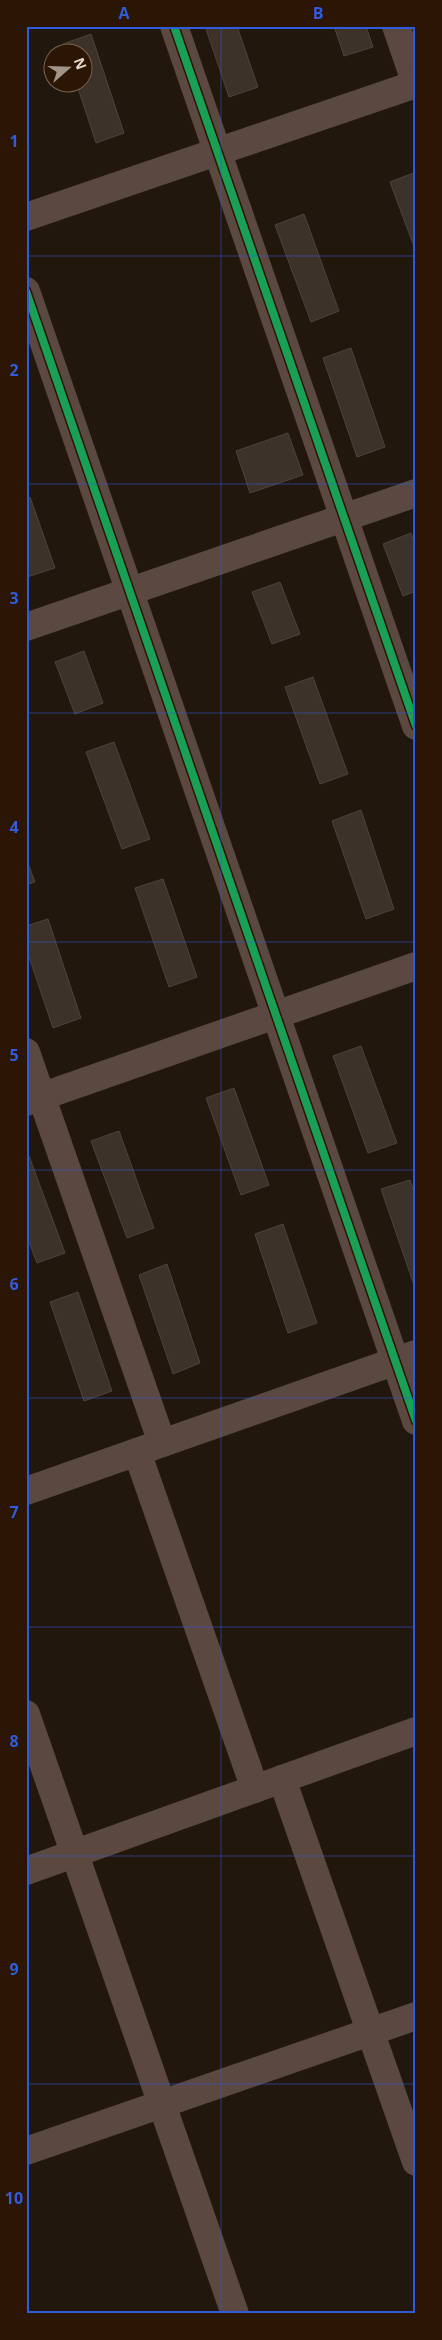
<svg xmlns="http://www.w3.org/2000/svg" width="442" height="2340" viewBox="0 0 442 2340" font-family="'Open Sans',sans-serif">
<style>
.building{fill:#3d3229;stroke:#4d433a}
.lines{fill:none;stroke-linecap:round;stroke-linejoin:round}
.minor{stroke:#5b4841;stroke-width:28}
.tertiary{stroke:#5b4841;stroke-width:28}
.cycleway-casing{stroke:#2b1604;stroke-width:11}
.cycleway{stroke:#1a9f57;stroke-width:8}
.grid{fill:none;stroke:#315cd7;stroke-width:1;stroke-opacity:0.55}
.neatline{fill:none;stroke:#315cd7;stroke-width:2}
.grid-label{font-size:16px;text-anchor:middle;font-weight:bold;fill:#315cd7}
</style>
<rect width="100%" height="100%" fill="#22170d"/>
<g class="building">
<path d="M205,26h32l21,61 -29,10z"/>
<path d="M334,26h32l7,21 -29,9z"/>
<path d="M91,34l33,99 -28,10 -20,-61h6v-30h-16l-3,-8z"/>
<path d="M416,172v80l-26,-70z"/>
<path d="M304,214l35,97 -28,11 -36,-97z"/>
<path d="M351,348l34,99 -28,10 -34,-99z"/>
<path d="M288,433l15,42 -53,18 -14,-42z"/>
<path d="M30,497l25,71 -28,9 -1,-78z"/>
<path d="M411,533l5,13v45l-13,5 -20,-52z"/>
<path d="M280,582l20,52 -28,10 -20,-52z"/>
<path d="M84,651l19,52 -28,11 -20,-52z"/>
<path d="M313,677l35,97 -28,10 -35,-97z"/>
<path d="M114,742l36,97 -28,10 -36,-97z"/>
<path d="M361,810l33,99 -28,10 -34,-98z"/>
<path d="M26,858l9,24 -9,3z"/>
<path d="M163,879l34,98 -28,10 -34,-99z"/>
<path d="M48,919l33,99 -28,10 -27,-80v-22z"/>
<path d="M361,1046l36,97 -29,10 -35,-97z"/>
<path d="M234,1088l35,97 -28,10 -35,-97z"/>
<path d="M119,1131l35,97 -27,10 -36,-97z"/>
<path d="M29,1156l36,97 -28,10 -11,-29v-77z"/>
<path d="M410,1180l6,18 -1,90 -34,-99z"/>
<path d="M283,1224l34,99 -29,10 -33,-99z"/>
<path d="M167,1264l33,99 -27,11 -34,-99z"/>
<path d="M78,1292l34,99 -28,10 -34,-99z"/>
</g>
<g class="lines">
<g class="minor">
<path d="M174,26l242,700"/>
<path d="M396,26l20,58"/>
<path d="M26,217l390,-133"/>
<path d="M26,291l390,1130"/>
<path d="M26,627l390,-134"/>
<path d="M26,1052l136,391"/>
<path d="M26,1102l390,-136"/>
<path d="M137,1452l118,337"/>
<path d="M26,1714l209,600"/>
<path d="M282,1779l134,383"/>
<path d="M26,1871l390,-140"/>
<path d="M26,2151l390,-135"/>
</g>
<path class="tertiary" d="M26,1491l390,-137"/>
<g class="cycleway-casing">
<g id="cycleway">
<path d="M174,26l242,700"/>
<path d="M26,291l390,1130"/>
</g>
</g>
<use href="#cycleway" class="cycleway"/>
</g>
<path class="grid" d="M221,26v2288M26,256h390M26,484h390M26,713h390M26,942h390M26,1170h390M26,1398h390M26,1627h390M26,1856h390M26,2084h390"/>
<rect width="442" height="2340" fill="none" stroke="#2b1604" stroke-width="55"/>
<g transform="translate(68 68) rotate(70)"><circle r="24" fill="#2b1604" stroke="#766354"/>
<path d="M0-4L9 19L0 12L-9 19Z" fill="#a19489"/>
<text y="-8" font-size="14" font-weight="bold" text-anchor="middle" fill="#e6d7cc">N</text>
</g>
<rect x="28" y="28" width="386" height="2284" class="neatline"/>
<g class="grid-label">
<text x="124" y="19">A</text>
<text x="318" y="19">B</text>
<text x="14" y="147">1</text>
<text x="14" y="376">2</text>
<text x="14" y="604">3</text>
<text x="14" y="833">4</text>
<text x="14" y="1061">5</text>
<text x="14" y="1290">6</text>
<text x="14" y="1518">7</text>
<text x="14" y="1747">8</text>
<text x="14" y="1975">9</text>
<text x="14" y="2204">10</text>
</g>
</svg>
